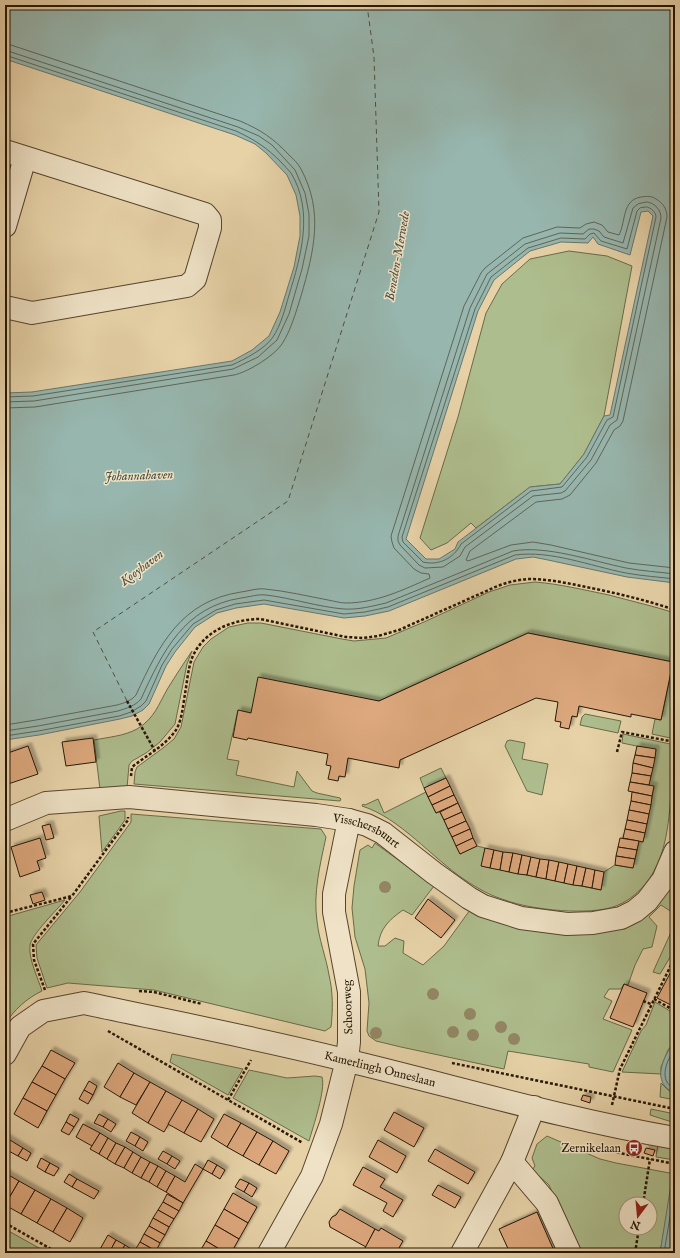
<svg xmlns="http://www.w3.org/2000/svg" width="680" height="1258" viewBox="0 0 680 1258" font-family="'IM FELL English',serif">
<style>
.green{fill:#aebd8d;stroke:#6a6a48;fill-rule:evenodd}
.water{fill:#97b6ae;stroke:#69766a;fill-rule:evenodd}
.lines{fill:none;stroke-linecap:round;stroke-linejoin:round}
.shore{stroke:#5e6659;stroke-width:1}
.ferry{stroke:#4d4e40;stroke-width:1;stroke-dasharray:5 4;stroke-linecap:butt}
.building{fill:#dda87d;stroke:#251604;filter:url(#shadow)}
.minor-casing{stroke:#56452d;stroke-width:24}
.path{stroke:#251604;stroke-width:2.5;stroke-dasharray:3 2;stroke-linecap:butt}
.minor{stroke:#efe2c6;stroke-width:22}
.tree{fill:#938664}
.labels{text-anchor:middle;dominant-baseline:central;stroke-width:3;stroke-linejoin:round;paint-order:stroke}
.street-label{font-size:12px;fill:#251604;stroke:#efe2c6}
.poi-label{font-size:12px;fill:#251604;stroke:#efe2c6;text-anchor:end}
.water-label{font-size:13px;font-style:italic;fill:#4d4e40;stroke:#efe2c6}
</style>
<defs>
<filter id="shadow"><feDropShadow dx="3.5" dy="-3.5" stdDeviation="1" flood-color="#0004"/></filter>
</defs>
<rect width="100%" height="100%" fill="#e7d2a8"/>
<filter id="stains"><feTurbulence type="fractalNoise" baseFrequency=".005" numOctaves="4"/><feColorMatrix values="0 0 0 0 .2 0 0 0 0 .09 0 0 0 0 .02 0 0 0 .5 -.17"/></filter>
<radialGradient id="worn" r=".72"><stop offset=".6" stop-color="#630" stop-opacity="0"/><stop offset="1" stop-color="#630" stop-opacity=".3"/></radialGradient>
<g class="green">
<path d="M569,251l38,5 25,10 -28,150 -20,38 -24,30 -30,3 -54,41 -5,-5 -24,20 -16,7 -11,-12 38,-121 28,-104 16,-29 28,-25z"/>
<path d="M535,582c25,2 49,8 74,13 22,6 44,11 66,18v126l-23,-5 3,-15 6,1 12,-58 -145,-29 -149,68 -128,12 -13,-3 -11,49 12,2 -3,14 58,12 3,-16 15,20 5,2 23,5 1,1 -1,2 -206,-17 1,-12 2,-5 26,-19 11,-9 7,-12 13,-65 9,-15 8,-8 18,-12 19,-4h13l81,16 12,2 32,-3 38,-16 65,-30 21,-7z"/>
<path d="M192,651l-5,13 -12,60 -15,18 -14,11 -14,8 -3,4 -2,23 -27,1 -6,-49c15,-3 30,-4 43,-11 18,-11 21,-24 31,-41 8,-13 16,-25 24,-37z"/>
<path d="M585,714l36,7 -3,12 -38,-8 2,-8z"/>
<path d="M623,734l52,11v6c-6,37 -2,79 -18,114 -8,18 -23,34 -41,41 -26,10 -85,4 -111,-6 -14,-4 -28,-12 -40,-20 -33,-22 -65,-62 -103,-74l1,-2 2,1 13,-6 6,14 42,-21 10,21 4,-1 20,42 17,-8 8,2 -3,18 119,24 3,-18 11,-7 18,3 6,-27 4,1 11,-55 -5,-2 7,-35 -34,-7z"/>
<path d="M510,740l15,3 -3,16 26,5 -6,31 -15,-4 -22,-45 2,-5z"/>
<path d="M441,768l5,10 -22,10 -4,-10z"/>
<path d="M121,811h4v9l-23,32 -3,-36z"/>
<path d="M131,814l190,15 5,8c-6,28 -13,56 -9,84 2,19 9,36 12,54 4,17 4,34 2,52l-6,4 -171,-41 -86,-7 -21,5 -10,-30 -1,-13 44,-53 51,-70z"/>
<path d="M375,843l59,43 -22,29 -9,-5c-14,10 -23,18 -25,36h7l10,-8 9,3 -1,12 20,12 21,-19 26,-36 29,13 20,4 83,5 73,-54v36l-14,-9 -12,12 8,9 -5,21 -9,2 -8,16 -7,20 -4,-1 -3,5h-12l-5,8 8,4 -9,18 29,11 -19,42 -24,-5v-3l-81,-13 -4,18 -103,-22 -25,-6 -7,-5 -2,-5 2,-28 -4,-34 -10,-32 -3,-29 2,-22 6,-36 8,-5 4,3z"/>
<path d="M65,900c-8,10 -33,34 -35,45 -2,13 8,33 12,46 -15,7 -28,19 -37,33v-107z"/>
<path d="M675,929v20l-15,25 -7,-2 19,-42z"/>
<path d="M655,1002l20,12v27l-7,9 -7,17v7l-39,-2 19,-41 5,-6z"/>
<path d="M172,1054l71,15 -15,26 -58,-33z"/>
<path d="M249,1070l38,8 28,-2 7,1c4,12 -9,50 -13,64l-76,-43z"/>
<path d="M661,1083l7,7 7,3v7l-15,-3z"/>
<path d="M651,1109l24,5v9l-25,-8z"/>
<path d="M547,1136l53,23 16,4 59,11v4h-2l-13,75h-81l-30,-68 -10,-9 -8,-5 4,-5 -3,-8 5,-14zM626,1204h24v24h-24z"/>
<path d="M658,1143l17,6v11l-19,-3z"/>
<path d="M5,1229l43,24h-43z"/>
</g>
<g class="water">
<path d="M5,5h670v578l-48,-6 -79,-17 -15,-3 -17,2 -127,52 -24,5 -21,2 -80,-14 -28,4 -19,5 -22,14 -20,25 -9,14 -17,38 -6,6 -11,6 -12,3 -81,16 -34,5v-347l27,-1 200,-31 20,-11 17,-14 11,-24 14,-45 6,-31v-20l-4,-21 -9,-20 -21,-22 -11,-9 -20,-9 -230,-76zM648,211l5,5 -43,199 -6,1 -20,38 -24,30 -30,3 -72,55 -3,7 -16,10h-13l-20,-20 72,-228 16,-31 36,-29 31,-9 27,1 5,-6 5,7 32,11 11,-43z"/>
<path d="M675,1041v52c-25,-10 -12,-36 0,-52z"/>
<path d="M672,1178h3v68l-2,7h-13z"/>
</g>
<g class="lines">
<g class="shore">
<path d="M5,44l6,1 229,76c21,9 33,17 49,34 4,4 9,8 12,14 23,43 13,82 0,127 -5,16 -10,34 -19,48 -8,12 -34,28 -48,31l-199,32 -30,1"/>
<path d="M5,50l233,77 21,9 13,9 23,25 10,23 4,21v22l-7,33 -13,45 -12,26 -19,17 -25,12 -199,32 -29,1"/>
<path d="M5,55l231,76c19,9 30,16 45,31 3,4 7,7 10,11 23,38 10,83 -2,122 -4,14 -8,30 -16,42 -8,12 -28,22 -41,28l-199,31 -28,1"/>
<path d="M647,202c8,1 14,8 14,16l-44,202 -7,5 -19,35 -26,31 -4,2 -28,3 -68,51 -5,9 -17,11 -18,1 -6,-3 -19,-20 -2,-4v-5l72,-228 17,-34 38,-30 35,-11 23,1 6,-5h5l5,2 5,6 19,6 10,-35 5,-4z"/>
<path d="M647,207c4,1 9,5 9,10l-43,200 -6,3 -20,37 -25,30 -31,4 -70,53c-7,14 -22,22 -38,18l-20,-20 -1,-5 73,-228 16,-32 37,-29 33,-10 24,1 5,-5 4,-1 7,8 26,8 10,-38 3,-3z"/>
<path d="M5,725l31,-5 81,-15c7,-2 14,-4 19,-10 23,-50 45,-94 105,-103 8,-1 16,-4 24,-3 21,2 42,7 63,11 6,1 12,3 18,3 30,0 57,-13 84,-25l-1,-4 -8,-1 -7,-4 -20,-21 -2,-6 -1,-6 73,-230 17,-33 4,-5 38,-30 34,-11 23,1 6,-4 8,-2 8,3 6,7 11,3c7,-14 3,-35 22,-38 6,-1 11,-1 15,2 7,4 11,10 11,18l-44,204 -3,5 -6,4 -18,33 -26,32 -8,4 -26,3 -66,49 -4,9 2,1 43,-16 22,-3 18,3 78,18 46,5"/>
<path d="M5,731l33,-5 80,-15c9,-3 17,-5 23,-12 22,-48 43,-92 100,-101 8,-1 17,-4 25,-3 26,3 52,12 78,14 14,1 29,-3 42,-6l127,-52c33,-6 79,10 113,17 16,3 33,4 49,6"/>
<path d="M5,736l33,-5 81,-15 12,-4 10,-6 5,-5 16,-36 10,-16 21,-25 23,-14 19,-6 29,-4 80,14 21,-2 23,-5 127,-52c36,-5 75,11 111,18 16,3 33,4 49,6"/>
<path d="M675,1048c-8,12 -18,33 0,41"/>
<path d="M664,1253l11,-66"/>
</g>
<path class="ferry" d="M127,701l-34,-69 195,-131 91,-289 -5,-155 -7,-52"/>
</g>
<g class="building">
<path d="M528,633l145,29 -12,58 -30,-6v3l-52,-11 -2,11 -5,-1 -3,13 -9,-2 1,-5 -6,-1 3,-19 -22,-4 -136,62 -1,8 -51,-10 -3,19 -6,-1 -1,5 -10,-2 3,-13 -5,-1 2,-11 -80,-16 -1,2 -14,-3 5,-27 13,3 7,-36 121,24z"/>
<path d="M93,738l3,24 -30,4 -4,-24z"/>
<path d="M28,746l10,28 -33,11v-31z"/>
<path d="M637,746l19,3 -1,9 -20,-3z"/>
<path d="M635,755l20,3 -2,10 -20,-5z"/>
<path d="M633,763l20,5 -2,8 -19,-3z"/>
<path d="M632,773l19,3 -2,9 -19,-3z"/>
<path d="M446,778l4,8 -22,11 -4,-9z"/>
<path d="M630,782l24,4 -2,10 -24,-5z"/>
<path d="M450,786l4,9 -22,10 -4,-8z"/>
<path d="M632,792l20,4 -1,9 -20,-4z"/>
<path d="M454,795l4,8 -22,10 -4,-8z"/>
<path d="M631,801l20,4 -2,9 -20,-4z"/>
<path d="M458,803l4,9 -18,8 -4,-8z"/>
<path d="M629,810l20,4 -2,10 -20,-4z"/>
<path d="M462,812l4,9 -18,8 -4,-9z"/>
<path d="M627,820l20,4 -2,9 -20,-4z"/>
<path d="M466,821l4,8 -18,8 -4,-8z"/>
<path d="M50,824l4,14 -8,2 -4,-14z"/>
<path d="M470,829l3,9 -17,8 -4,-9z"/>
<path d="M625,829l20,4 -2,9 -20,-4z"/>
<path d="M40,838l6,20 -9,3 3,9 -20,7 -9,-30z"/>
<path d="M473,838l4,8 -17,8 -4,-8z"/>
<path d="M620,838l19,3 -2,9 -19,-3z"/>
<path d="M618,847l19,3 -2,9 -19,-3z"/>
<path d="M485,848l9,2 -4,18 -9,-2z"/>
<path d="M494,850l9,2 -3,18 -10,-2z"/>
<path d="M503,852l10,1 -4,19 -9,-2z"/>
<path d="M513,853l9,2 -4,19 -9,-2z"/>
<path d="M522,855l9,2 -4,18 -9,-1z"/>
<path d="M616,856l19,3 -2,9 -18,-3z"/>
<path d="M531,857l9,2 -4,18 -9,-2z"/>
<path d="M540,859l9,1 -3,19 -10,-2z"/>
<path d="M549,860l10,2 -4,19 -9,-2z"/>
<path d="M559,862l9,2 -4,19 -9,-2z"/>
<path d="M568,864l9,2 -4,19 -9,-2z"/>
<path d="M577,866l9,2 -4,18 -9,-1z"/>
<path d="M586,868l9,2 -3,18 -10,-2z"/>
<path d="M595,870l9,2 -3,18 -9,-2z"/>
<path d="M42,892l3,8 -12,4 -3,-9z"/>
<path d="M428,899l27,21 -14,18 -26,-20z"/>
<path d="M675,964v43l-18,-9z"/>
<path d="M624,984l23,9 -14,34 -23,-9z"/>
<path d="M51,1050l24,13 -10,16 -23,-13z"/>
<path d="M118,1063l16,10 -14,24 -16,-10z"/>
<path d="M42,1066l23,13 -9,16 -24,-13z"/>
<path d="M134,1073l16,9 -14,23 -16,-8z"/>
<path d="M89,1081l8,5 -4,9 -9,-5z"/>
<path d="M32,1082l24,13 -9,16 -24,-13z"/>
<path d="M150,1082l16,9 -18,32 -16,-10z"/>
<path d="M84,1090l9,5 -5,9 -9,-5z"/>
<path d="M166,1091l16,9 -18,32 -16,-9z"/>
<path d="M583,1095l8,2 -1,6 -9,-3z"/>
<path d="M23,1098l24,13 -9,17 -24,-14z"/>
<path d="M182,1100l16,9 -14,24 -16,-9z"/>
<path d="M198,1109l16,10 -13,23 -17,-9z"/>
<path d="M394,1112l30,16 -10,19 -30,-17z"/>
<path d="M70,1114l9,5 -5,8 -8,-5z"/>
<path d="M99,1114l9,5 -5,8 -9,-4z"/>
<path d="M224,1114l17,9 -14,24 -16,-10z"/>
<path d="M108,1119l8,5 -5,8 -8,-5z"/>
<path d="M66,1122l8,5 -5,8 -8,-4z"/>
<path d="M241,1123l16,9 -14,24 -16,-9z"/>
<path d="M83,1124l17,9 -8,13 -16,-9z"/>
<path d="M131,1132l9,5 -5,9 -9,-5z"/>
<path d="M257,1132l16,9 -14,24 -16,-9z"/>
<path d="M100,1133l8,5 -9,16 -9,-5z"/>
<path d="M5,1137l18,11 -5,8 -13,-7z"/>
<path d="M140,1137l8,5 -5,9 -8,-5z"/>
<path d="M108,1138l8,5 -9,16 -8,-5z"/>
<path d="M378,1140l28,16 -9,17 -28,-16z"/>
<path d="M273,1141l16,10 -13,23 -17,-9z"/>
<path d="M116,1143l9,4 -10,17 -8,-5z"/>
<path d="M125,1147l8,5 -9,16 -9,-4z"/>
<path d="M23,1148l8,5 -4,8 -9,-5z"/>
<path d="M646,1148l9,2 -2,6 -9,-3z"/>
<path d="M435,1149l40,23 -7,12 -40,-23z"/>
<path d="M163,1151l9,5 -5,8 -9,-5z"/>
<path d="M133,1152l8,5 -9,16 -8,-5z"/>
<path d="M172,1156l8,5 -5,8 -8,-5z"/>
<path d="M141,1157l9,5 -9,16 -9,-5z"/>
<path d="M41,1158l9,5 -5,9 -8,-5z"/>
<path d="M208,1160l9,5 -5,9 -9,-5z"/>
<path d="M150,1162l8,4 -9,16 -8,-4z"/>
<path d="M50,1163l9,5 -5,8 -9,-4z"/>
<path d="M195,1164l8,5 -20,34 -17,-11 9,-16 10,6z"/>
<path d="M217,1165l8,5 -5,9 -8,-5z"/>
<path d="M158,1166l8,5 -9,16 -8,-5z"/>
<path d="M363,1167l22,12 -5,8 23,13 -10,17 -10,-6 4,-8 -34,-18z"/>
<path d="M166,1171l9,5 -9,16 -9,-5z"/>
<path d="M5,1173l14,8 -14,24z"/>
<path d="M69,1174l8,5 -5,8 -8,-5z"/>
<path d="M77,1179l22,12 -5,8 -22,-12z"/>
<path d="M240,1179l9,4 -5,9 -9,-5z"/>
<path d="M19,1181l16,9 -14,24 -16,-9z"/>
<path d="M249,1183l8,5 -5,9 -8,-5z"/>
<path d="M438,1185l23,12 -6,11 -23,-13z"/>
<path d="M35,1190l16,9 -14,24 -16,-9z"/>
<path d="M233,1193l24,14 -9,16 -24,-14z"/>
<path d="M167,1194l16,9 -4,8 -16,-9z"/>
<path d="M51,1199l16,9 -14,24 -16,-9z"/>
<path d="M163,1202l16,9 -5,8 -16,-9z"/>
<path d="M67,1208l16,10 -13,24 -17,-10z"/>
<path d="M224,1209l24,14 -9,16 -24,-14z"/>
<path d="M340,1209l35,20 -9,18 -36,-20 -1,-5 3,-5 4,-2z"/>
<path d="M158,1210l16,9 -5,8 -16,-9z"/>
<path d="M537,1212l18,41h-45l-11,-24z"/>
<path d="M153,1218l16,9 -4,8 -16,-9z"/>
<path d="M215,1225l24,14 -8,14h-5l-20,-12z"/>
<path d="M149,1226l16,9 -5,8 -16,-9z"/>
<path d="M381,1228l22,13 -7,12h-29l2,-3 -4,-2 10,-19 4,2z"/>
<path d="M144,1234l16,9 -4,8 -16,-9z"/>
<path d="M108,1235l8,5 -7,13h-7l-3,-2z"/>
<path d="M116,1240l9,5 -5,8h-11z"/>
<path d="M206,1241l20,12h-27z"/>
<path d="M140,1242l16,9 -1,2h-15l-5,-3z"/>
<path d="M125,1245l8,5 -2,3h-11z"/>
</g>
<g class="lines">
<g class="minor-casing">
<g id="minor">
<path d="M5,151l200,63 5,6v8l-15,51 -8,7 -155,27 -27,-6"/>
<path d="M5,226l20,-68"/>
<path id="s1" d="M5,820l41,-17 83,-6 187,18 33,5 18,5 16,8 51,40 35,25 14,8 38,12 46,6 26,-1 28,-5 14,-7 12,-10 16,-21 12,-28"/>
<path id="s2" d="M5,1054l15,-27 23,-16 41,-8c89,19 178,36 265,58 108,26 216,58 326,77"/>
<path d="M512,1162l35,41 23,50"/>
<path d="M269,1253l43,-77 19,-52 16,-64 2,-18v-50l-15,-80v-18l15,-74"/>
<path d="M462,1253l50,-91 22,-55"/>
</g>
</g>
<g class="path">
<path d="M127,701l28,50"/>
<path d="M617,752l5,-20 53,10"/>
<path d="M131,776l1,-9c15,-12 33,-21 44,-37 6,-10 7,-25 9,-36 2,-12 3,-25 7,-36 11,-27 41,-39 68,-39l86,18 17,1 15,-2 21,-6 94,-42c11,-5 23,-8 35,-9 20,0 39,4 58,8 30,6 60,13 89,23"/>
<path d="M5,913l67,-17 56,-76v-3"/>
<path d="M45,990l-11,-30 -1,-16 38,-47"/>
<path d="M139,991l15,1 48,12"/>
<path d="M654,999l21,12"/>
<path d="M643,1001l8,3"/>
<path d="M108,1031l195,112"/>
<path d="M452,1063l223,46"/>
<path d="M228,1100l23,-40"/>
<path d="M612,1105l8,-36 55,-112"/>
<path d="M598,1146l11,5 66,13"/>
<path d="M643,1204l7,-45"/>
<path d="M5,1223l53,30"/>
<path d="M635,1253l4,-25"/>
</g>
<use href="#minor" class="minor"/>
</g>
<g class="tree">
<circle cx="385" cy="887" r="6"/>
<circle cx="433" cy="994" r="6"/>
<circle cx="470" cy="1014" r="6"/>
<circle cx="501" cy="1027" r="6"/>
<circle cx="453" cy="1032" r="6"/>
<circle cx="376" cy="1033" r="6"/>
<circle cx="473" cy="1035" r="6"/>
<circle cx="514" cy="1039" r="6"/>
</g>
<defs>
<g id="bus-disc" transform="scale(0.9)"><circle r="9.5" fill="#8f2418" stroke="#efe2c6"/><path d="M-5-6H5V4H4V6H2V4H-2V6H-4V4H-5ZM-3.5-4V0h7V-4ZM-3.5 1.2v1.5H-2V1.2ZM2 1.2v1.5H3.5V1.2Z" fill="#fff"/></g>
</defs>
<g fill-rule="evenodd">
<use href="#bus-disc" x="634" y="1148"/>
</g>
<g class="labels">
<g class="street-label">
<text stroke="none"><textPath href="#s1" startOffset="369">Visschersbuurt</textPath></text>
<text transform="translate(348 1007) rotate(-92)">Schoorweg</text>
<text stroke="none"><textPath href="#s2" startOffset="404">Kamerlingh Onneslaan</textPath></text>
</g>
<g class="poi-label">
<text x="621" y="1148">Zernikelaan</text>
</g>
<g class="water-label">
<text transform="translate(398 256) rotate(-80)">Beneden-Merwede</text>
<text transform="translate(139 476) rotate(-2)">Johannahaven</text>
<text transform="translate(142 568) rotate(-37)">Kooyhaven</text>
</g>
</g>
<rect width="680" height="1258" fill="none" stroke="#e7d2a8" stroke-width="20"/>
<rect x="6" y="6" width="668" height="1246" fill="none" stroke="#251604" stroke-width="2"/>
<rect x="10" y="10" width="660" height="1238" fill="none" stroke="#251604"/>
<g transform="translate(638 1216) rotate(196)"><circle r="19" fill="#efe2c6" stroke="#9e9078"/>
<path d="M0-3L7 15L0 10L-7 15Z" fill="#8f2418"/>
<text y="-6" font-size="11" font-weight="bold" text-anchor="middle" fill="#251604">N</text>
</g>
<rect width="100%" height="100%" filter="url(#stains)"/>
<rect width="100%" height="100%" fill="url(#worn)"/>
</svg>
